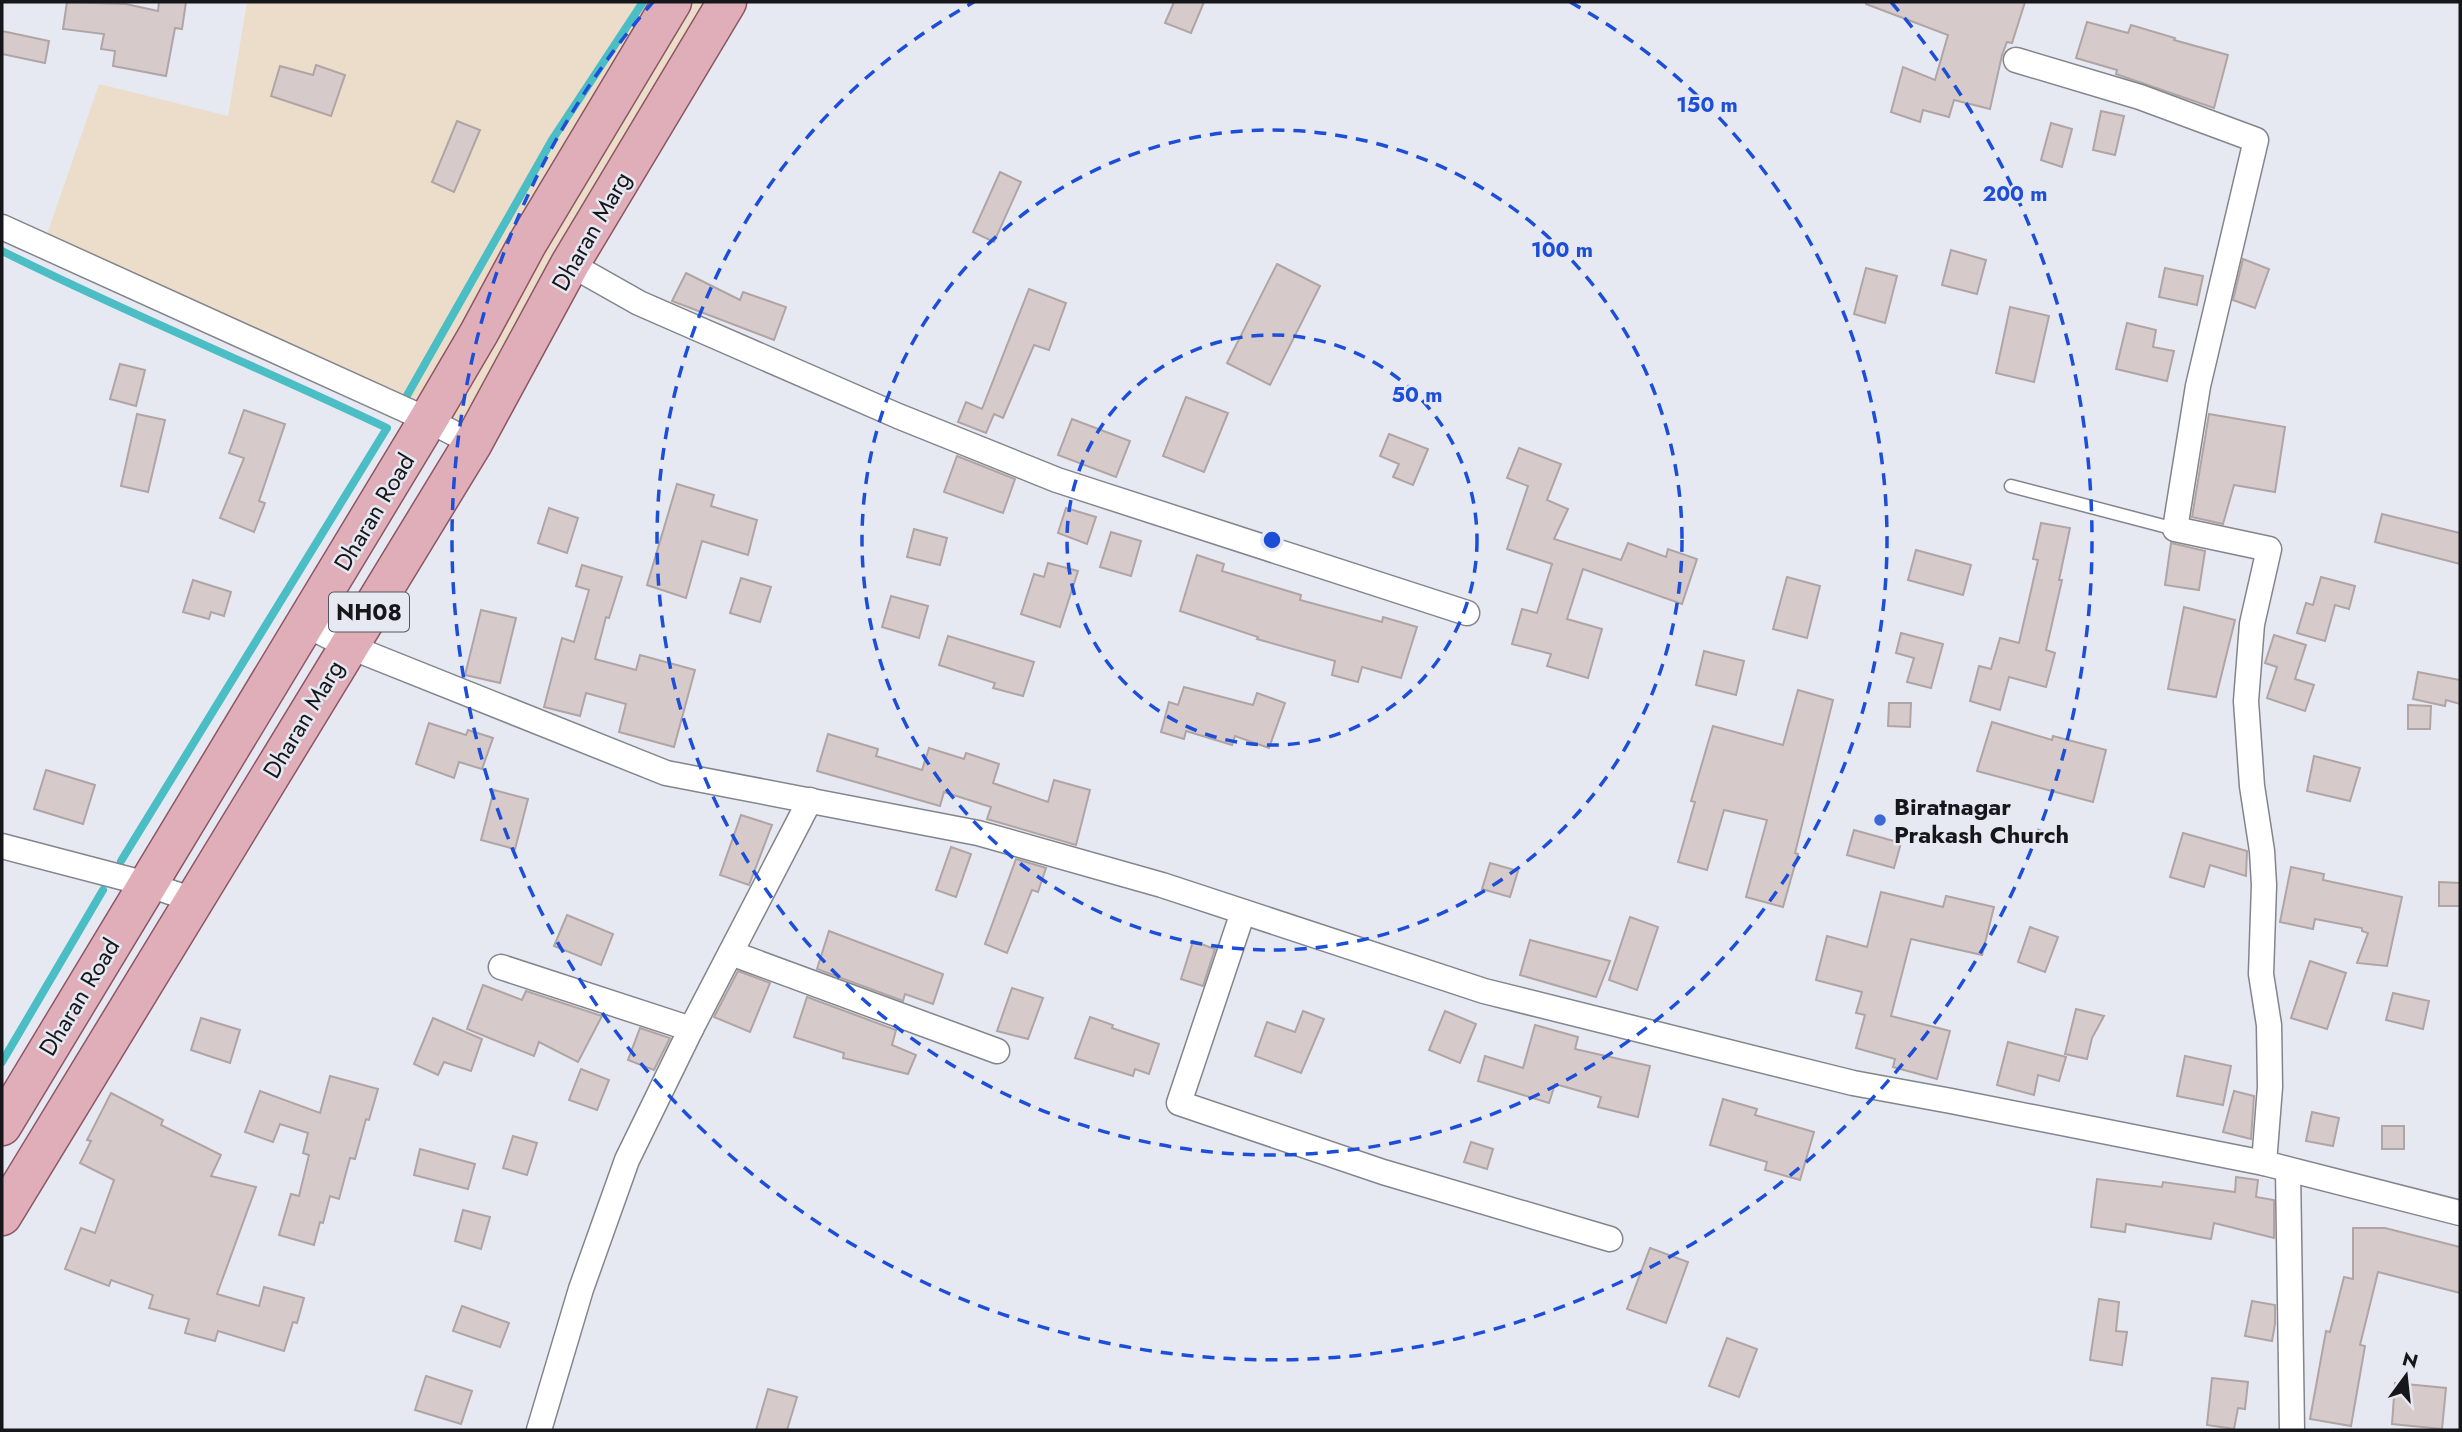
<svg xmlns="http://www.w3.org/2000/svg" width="2462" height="1432" viewBox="0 0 2462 1432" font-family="Jost,sans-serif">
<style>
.industrial{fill:#ebddca}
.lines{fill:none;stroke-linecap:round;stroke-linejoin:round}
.stream{stroke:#4bbdc4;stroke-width:8}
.building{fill:#d6cbca;stroke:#b0a4a4;stroke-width:2}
.service-casing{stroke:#83858d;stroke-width:15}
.minor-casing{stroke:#83858d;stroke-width:27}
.primary-casing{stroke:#8c5662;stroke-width:41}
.service{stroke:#fff;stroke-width:12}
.minor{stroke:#fff;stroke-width:24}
.primary{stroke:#e0aeb8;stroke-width:38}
.ring{fill:none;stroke:#1d4ed8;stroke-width:3.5;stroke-dasharray:12 9}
.poi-dot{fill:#3a69d9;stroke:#e6e9f2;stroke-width:2.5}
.labels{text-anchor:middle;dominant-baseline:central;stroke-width:5;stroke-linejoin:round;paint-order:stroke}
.shield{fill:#e6e9f2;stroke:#54565b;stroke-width:2}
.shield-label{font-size:23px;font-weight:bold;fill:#16171a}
.street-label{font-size:24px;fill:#16171a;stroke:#e6e9f2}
.poi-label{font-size:24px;font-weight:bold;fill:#16171a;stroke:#e6e9f2;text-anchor:start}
.centre{fill:#1d4ed8;stroke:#e6e9f2;stroke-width:3.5}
.ring-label{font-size:21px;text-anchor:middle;font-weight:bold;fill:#1d4ed8;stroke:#e6e9f2;stroke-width:5;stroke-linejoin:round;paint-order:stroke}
</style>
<rect width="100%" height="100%" fill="#e6e9f2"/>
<path class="industrial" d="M247,2h480l-254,441 -430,-197 56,-162 129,32z"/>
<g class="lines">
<g class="stream">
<path d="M2,251c126,63 257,116 385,177l-266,433"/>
<path d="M405,399l147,-259 91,-138"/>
<path d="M2,1062l101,-172"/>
</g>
</g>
<g class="building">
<path d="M67,2l59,2 32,7 1,-9h27l-4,27 -7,-1 -9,48 -53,-10 2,-15 -14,-2 3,-15 -41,-5z"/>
<path d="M1174,2h30l-13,31 -26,-10z"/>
<path d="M1866,2h159l-13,41 -5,-1 -5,13 -12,54 -36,-9 -5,17 -26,-7 -3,12 -29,-10 12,-45 32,13 13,-45 -82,-31z"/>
<path d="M2087,22l41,11 3,-8 44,13 -1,2 54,15 -14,53 -98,-34 1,-4 -41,-12z"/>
<path d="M2,31l47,10 -4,22 -43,-9z"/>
<path d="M316,65l29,10 -14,41 -60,-20 9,-30 33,9z"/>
<path d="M2101,111l23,5 -9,39 -22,-5z"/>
<path d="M457,121l23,9 -26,62 -22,-10z"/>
<path d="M2051,123l21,6 -10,38 -21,-7z"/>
<path d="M1000,172l21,10 -27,60 -21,-10z"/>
<path d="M1951,250l35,10 -9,34 -35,-9z"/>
<path d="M2243,259l26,10 -14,39 -22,-8z"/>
<path d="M1277,264l43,22 -50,99 -43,-22z"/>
<path d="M1866,268l31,8 -12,47 -31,-9z"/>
<path d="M2165,268l38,8 -6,29 -38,-8z"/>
<path d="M686,273l54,27 3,-8 43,15 -12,33 -102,-39z"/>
<path d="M1029,289l37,14 -17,47 -15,-5 -31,73 -9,-4 -8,19 -28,-11 8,-20 16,7z"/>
<path d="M2010,307l39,9 -15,66 -38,-9z"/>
<path d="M2127,323l29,7 -3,17 21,4 -7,30 -51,-12z"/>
<path d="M120,364l25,6 -9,36 -26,-7z"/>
<path d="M1186,397l42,16 -24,59 -41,-16z"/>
<path d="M244,410l41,14 -26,77 6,2 -11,29 -34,-14 24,-60 -15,-5z"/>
<path d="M137,414l28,6 -17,72 -27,-6z"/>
<path d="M2209,414l76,13 -10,65 -41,-7 -11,39 -31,-7z"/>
<path d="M1072,419l58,22 -14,36 -58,-22z"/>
<path d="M1389,434l39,15 -15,36 -20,-8 6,-13 -19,-8z"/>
<path d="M1519,448l42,16 -14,36 21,9 -14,30 67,21 7,-17 38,14 2,-8 29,10 -15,45 -99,-35 -16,50 35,10 -14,49 -41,-12 4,-12 -39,-10 10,-35 15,4 15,-49 -45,-15 21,-63 -21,-8z"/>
<path d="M957,456l58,23 -12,34 -59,-21z"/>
<path d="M677,484l37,11 -3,11 46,14 -9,35 -46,-14 -16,57 -39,-13z"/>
<path d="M549,508l29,10 -11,35 -29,-10z"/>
<path d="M1066,508l30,9 -9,27 -29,-11z"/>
<path d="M2382,514l78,19v31l-85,-22z"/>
<path d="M2041,523l29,5 -11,52h3l-16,70 9,3 -9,34 -37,-10 -9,33 -30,-9 9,-35 12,3 9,-31 19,5 19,-83 -5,-1z"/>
<path d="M914,529l33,9 -7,27 -33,-8z"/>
<path d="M1111,532l30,9 -10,35 -31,-9z"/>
<path d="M2171,543l34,8 -6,39 -34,-5z"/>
<path d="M1916,550l55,15 -8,30 -55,-15z"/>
<path d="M1197,555l27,9 -2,7 79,24 -1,5 82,22 1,-5 34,10 -16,51 -39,-11 -4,15 -26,-7 3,-14 -78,-22 1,-2 -78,-26z"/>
<path d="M1048,563l30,8 -18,56 -39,-13 13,-40 10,3z"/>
<path d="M582,565l40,12 -13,41 -3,-1 -11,42 41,11 4,-15 55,15 -21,77 -55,-15 7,-28 -40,-11 -6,23 -36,-9 18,-69 12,4 15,-52 -13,-4z"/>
<path d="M1787,577l33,9 -13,52 -34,-9z"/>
<path d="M2321,577l34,9 -6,23 -14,-4 -10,36 -28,-8 9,-30 7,2z"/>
<path d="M741,578l30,9 -11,35 -30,-9z"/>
<path d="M193,580l38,12 -7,24 -13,-4 -2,7 -26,-7z"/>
<path d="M891,596l37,10 -9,32 -37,-11z"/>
<path d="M2184,607l51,13 -19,77 -48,-8z"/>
<path d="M481,610l35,8 -16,65 -35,-8z"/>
<path d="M1901,633l42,11 -12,44 -24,-6 7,-24 -18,-5z"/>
<path d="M2274,635l32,10 -11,34 19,6 -9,26 -38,-13 10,-31 -12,-4z"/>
<path d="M948,636l86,26 -11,34 -30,-8 2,-5 -56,-18z"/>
<path d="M1704,651l40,10 -8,34 -40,-10z"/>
<path d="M2418,672l42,8v24l-14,-4 -1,6 -32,-7z"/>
<path d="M1184,687l69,18 4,-12 28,10 -16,45 -34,-12 -3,9 -46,-14 -2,8 -23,-7 8,-30 9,3z"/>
<path d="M1798,690l35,10 -38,153 3,1 -15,53 -37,-10 21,-77 -43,-10 -17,60 -29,-8 17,-60 -4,-1 22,-75 70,19z"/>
<path d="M1889,703h22l-1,24 -22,-1z"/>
<path d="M2408,705l23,1 -1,23h-22z"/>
<path d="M1992,722l60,18 1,-4 53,14 -13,52 -116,-31z"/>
<path d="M429,723l37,12 2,-5 25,8 -11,31 -23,-7 -5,16 -38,-14z"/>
<path d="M828,734l50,15 -2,7 46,14 7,-22 35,11 2,-6 33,11 -6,19 55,19 6,-22 36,10 -14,55 -89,-26 4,-12 -47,-15 -4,14 -123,-35z"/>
<path d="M2314,756l46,12 -10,33 -43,-10z"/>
<path d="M46,770l49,15 -12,39 -49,-15z"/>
<path d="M494,790l34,9 -13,50 -34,-9z"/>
<path d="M741,815l31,10 -23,60 -29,-10z"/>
<path d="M1854,830l47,13 -7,25 -47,-13z"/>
<path d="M2183,833l64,18 -1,25 -36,-11 -6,22 -34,-10z"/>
<path d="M951,847l20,7 -15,43 -20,-7z"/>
<path d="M1016,859l30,9 -8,24 -6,-2 -25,63 -22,-9z"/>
<path d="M1490,863l28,8 -8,26 -28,-8z"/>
<path d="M2291,867l33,7 -1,6 79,17 -15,69 -30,-3 11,-30 -6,-2v-3l-47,-9 -2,10 -33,-7z"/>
<path d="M2439,882l21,1v23h-21z"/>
<path d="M1881,892l62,15 3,-11 48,11 -12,48 -71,-16 -20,77 59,15 -13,48 -44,-12 2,-8 -39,-11 9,-33 -9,-2 6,-21 -46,-12 11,-44 40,11z"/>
<path d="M567,915l46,19 -12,31 -47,-19z"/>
<path d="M1630,917l28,10 -21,63 -28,-10z"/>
<path d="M2030,927l28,10 -13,35 -27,-10z"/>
<path d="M829,931l114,43 -10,30 -28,-10 -2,7 -86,-32z"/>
<path d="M1530,940l80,21 -14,36 -76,-22z"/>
<path d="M1193,941l22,8 -12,37 -22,-7z"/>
<path d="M2310,961l36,12 -19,56 -36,-11z"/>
<path d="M738,971l32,12 -20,49 -36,-15z"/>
<path d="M483,985l39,15 4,-9 76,25 -24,46 -39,-20 -5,14 -67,-27z"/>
<path d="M1012,988l31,10 -15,41 -31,-8z"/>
<path d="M2393,993l36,8 -6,28 -37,-9z"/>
<path d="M807,997l89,33 -4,15 24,10 -8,19 -65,-16 1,-5 -50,-16z"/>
<path d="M2076,1009l28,7 -12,22 -5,21 -22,-5z"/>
<path d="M1303,1011l21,8 -23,54 -46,-17 12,-34 28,10z"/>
<path d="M1445,1011l31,13 -16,39 -31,-13z"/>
<path d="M1090,1017l23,8 -1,3 47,16 -10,30 -14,-5 -2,7 -58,-18z"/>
<path d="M201,1018l39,12 -10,33 -39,-13z"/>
<path d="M433,1018l49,21 -11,32 -27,-9 -6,13 -24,-11z"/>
<path d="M1535,1025l43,12 -3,12 75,17 -12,51 -40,-10 3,-10 -46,-13 -6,19 -71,-22 7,-25 38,12z"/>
<path d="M640,1028l30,10 -16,32 -26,-10z"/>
<path d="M2008,1042l58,15 -7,24 -21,-6 -4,20 -37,-10z"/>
<path d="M2185,1056l46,10 -8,39 -46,-9z"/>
<path d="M581,1069l28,11 -12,30 -28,-10z"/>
<path d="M330,1076l48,13 -9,31 -3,-1 -11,40 -5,-1 -11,41 -9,-3 -7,27 -3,-1 -6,23 -35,-10 12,-41 8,2 10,-41 -6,-2 5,-20 -28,-9 -7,18 -28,-10 15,-41 60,22z"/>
<path d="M2234,1091l20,5 -3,43 -28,-7z"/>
<path d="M111,1093l52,27 -2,5 60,30 -10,21 45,11 -39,107 42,12 5,-19 40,11 -7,25 -4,-1 -9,29 -66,-20 -3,10 -30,-8 4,-14 -40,-11 4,-13 -42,-15 -2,6 -44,-17 16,-41 14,5 19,-53 -34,-17 11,-22 -4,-1z"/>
<path d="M1723,1099l34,10 -2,6 59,17 -14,48 -35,-10 2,-8 -57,-17z"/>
<path d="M2312,1112l27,6 -6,28 -27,-5z"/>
<rect x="2382" y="1126" width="22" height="23"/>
<path d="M513,1136l24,7 -10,32 -24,-7z"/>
<path d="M1471,1142l22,7 -6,20 -23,-7z"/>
<path d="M420,1149l55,15 -7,25 -54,-14z"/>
<path d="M2236,1177l22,3 -2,17 18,3v38l-60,-15 -3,16 -85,-15 -1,8 -34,-5 6,-48 65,8 1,-5 72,10z"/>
<path d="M463,1210l27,7 -9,32 -26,-8z"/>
<path d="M2353,1228h32l75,19v46l-82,-21 -18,73 5,1 -14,80 -41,-7 16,-88 4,1 14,-55 9,2z"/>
<path d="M1650,1248l38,14 -22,61 -39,-14z"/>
<path d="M2099,1299l20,3 -3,29 11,1 -5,33 -32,-5z"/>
<path d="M2252,1301l23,4v19l-3,17 -27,-5z"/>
<path d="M462,1306l47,17 -9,24 -47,-16z"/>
<path d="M1727,1338l30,11 -18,48 -30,-11z"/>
<path d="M426,1376l46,15 -11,33 -46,-14z"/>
<path d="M2212,1378l36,4 -3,27 -7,-1 -4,21 -27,-4z"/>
<path d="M2395,1383l51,5 -4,41 -50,-5z"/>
<path d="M768,1389l29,8 -10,33h-31z"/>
</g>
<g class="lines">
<g class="service-casing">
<path id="service" d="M2011,486l164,43"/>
</g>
<g class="minor-casing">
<g id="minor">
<path d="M2016,60l124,37 116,43 -58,246 -23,143 94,20 -17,75 -6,77 6,85 10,65 2,34 -3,89 8,51 1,62 -6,76"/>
<path d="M2,227l426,193 45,23"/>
<path d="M570,264l69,39 259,113 159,64 410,133"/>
<path d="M306,625l42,21 318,127 312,60 184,52 322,106 369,92 98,18 313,62 196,50"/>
<path d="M2,846l145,38 46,16"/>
<path d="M1243,912l-64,191 204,69 227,67"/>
<path d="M731,953l266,98"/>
<path d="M501,967l190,62"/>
<path d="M2288,1170l4,260"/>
<path d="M539,1430l42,-141 46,-129 64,-131 119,-229"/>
</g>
</g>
<g class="primary-casing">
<g id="primary">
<path d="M2,1126l426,-706 51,-87 48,-89 145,-242"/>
<path d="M2,1216l471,-773 97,-179 157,-262"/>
</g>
</g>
<use href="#service" class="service"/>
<use href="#minor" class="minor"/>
<use href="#primary" class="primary"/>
</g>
<g class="ring">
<circle cx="1272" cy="540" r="205"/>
<circle cx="1272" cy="540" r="410"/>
<path d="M1570 2A615 615 0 1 1 974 2"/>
<path d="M1891 2A820 820 0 1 1 653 2"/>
</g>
<circle class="poi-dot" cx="1880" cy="820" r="7"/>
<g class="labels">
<rect class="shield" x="329" y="592.5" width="80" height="39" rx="5"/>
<g class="shield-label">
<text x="369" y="612">NH08</text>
</g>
<g class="street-label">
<text transform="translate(591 231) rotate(-60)">Dharan Marg</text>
<text transform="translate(374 512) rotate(-59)">Dharan Road</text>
<text transform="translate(303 719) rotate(-59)">Dharan Marg</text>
<text transform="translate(79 997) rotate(-59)">Dharan Road</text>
</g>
<g class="poi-label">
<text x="1894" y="806">Biratnagar<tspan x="1894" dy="28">Prakash Church</tspan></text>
</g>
</g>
<circle cx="1272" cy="540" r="10" class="centre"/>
<g class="ring-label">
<text x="1707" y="112">150 m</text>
<text x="2015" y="201">200 m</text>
<text x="1562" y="257">100 m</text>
<text x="1417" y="402">50 m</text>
</g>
<rect width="2462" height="1432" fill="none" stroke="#16171a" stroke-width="7"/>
<g transform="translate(2406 1376) rotate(15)" stroke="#e6e9f2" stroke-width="5" paint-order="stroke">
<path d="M0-5L12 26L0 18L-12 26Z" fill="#16171a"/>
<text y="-10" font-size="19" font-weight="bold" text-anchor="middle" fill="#16171a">N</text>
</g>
</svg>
